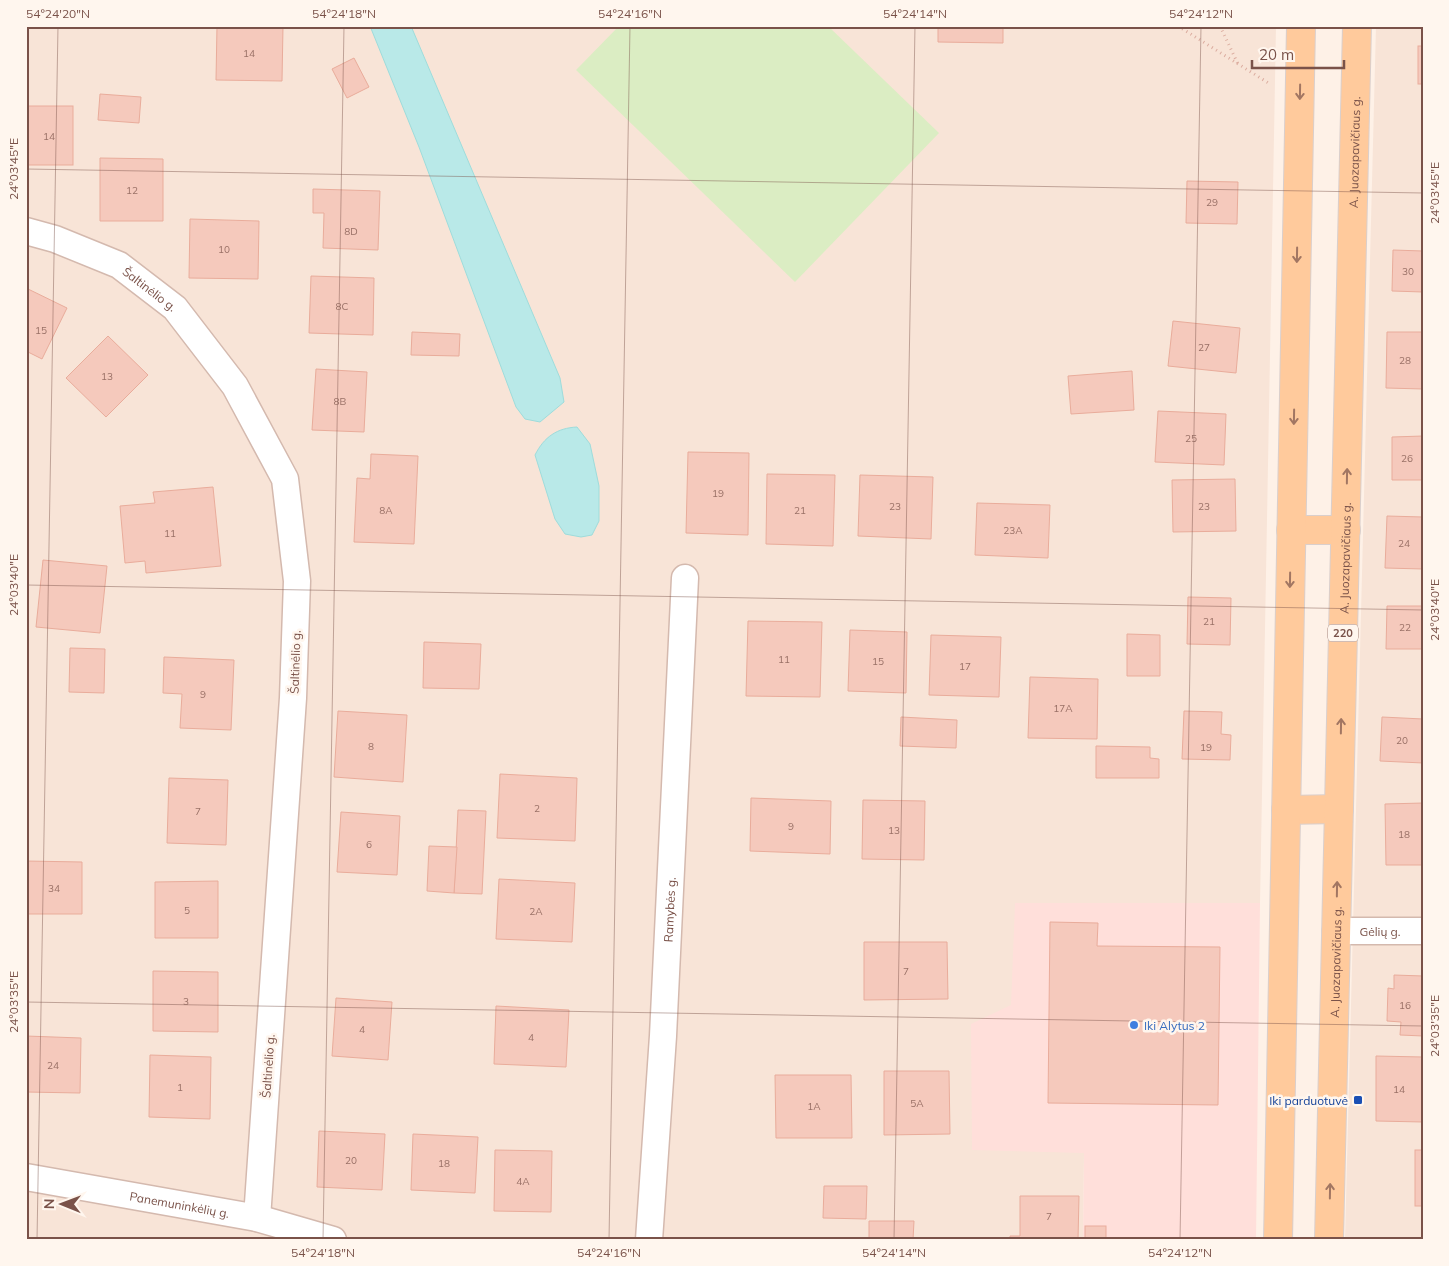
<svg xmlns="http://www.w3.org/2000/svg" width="1449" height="1266" viewBox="0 0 1449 1266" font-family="Mulish,sans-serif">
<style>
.residential{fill:#f8e4d7}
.commercial{fill:#ffdfda}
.green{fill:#dbedc3}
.water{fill:#b9e9e8;stroke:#9edcdb}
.building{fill:#f5c9bc;stroke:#e9ac9b}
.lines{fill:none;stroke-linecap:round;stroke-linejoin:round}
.street-casing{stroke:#d4b9ae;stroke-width:29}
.primary-casing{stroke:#dacfcc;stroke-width:30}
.path{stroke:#dbac9f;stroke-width:3;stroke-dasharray:1 4;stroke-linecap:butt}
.street{stroke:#fff;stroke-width:26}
.primary{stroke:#ffca9c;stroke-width:28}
.oneway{stroke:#a27662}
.ticks{fill:none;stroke:#7a5249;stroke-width:1;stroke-opacity:0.45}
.shop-dot{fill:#3f7fe0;stroke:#fff6ee;stroke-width:2}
.transit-dot{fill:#1a4fb4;stroke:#fff6ee;stroke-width:2}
.labels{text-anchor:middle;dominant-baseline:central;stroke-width:5;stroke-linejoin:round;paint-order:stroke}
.number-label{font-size:10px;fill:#997066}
.shield{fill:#fff6ee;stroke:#a2837a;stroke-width:1}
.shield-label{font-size:11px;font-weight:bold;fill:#7a5249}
.street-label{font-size:12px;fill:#7a5249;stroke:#fff6ee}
.shop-label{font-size:12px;fill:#366cbe;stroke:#fff6ee;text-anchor:start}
.transit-label{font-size:12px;fill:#164399;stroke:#fff6ee;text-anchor:end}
.neatline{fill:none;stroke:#7a5249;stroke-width:2}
.ticks-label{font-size:12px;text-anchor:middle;fill:#7a5249}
</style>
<rect width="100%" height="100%" fill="#fef1e7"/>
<g class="residential">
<path d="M26,26h1250l-16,877h-245l69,250 -1,87h-1057z"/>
<path d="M1376,26h47v1214h-78z"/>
</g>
<path class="commercial" d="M1015,903h245l-4,337h-173l1,-87 -112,-3 -1,-126 40,-19z"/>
<path class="green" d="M619,26h209l111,107 -144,149 -219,-212z"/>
<g class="water">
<path d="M370,26h41l149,352 4,24 -24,20 -15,-3 -9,-12 -97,-260z"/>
<path d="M577,427l13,17 9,42v35l-7,14 -11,2 -16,-3 -10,-15 -20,-64c9,-18 22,-27 42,-28z"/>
</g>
<g class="building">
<path d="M217,26h66l-1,55 -66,-1z"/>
<path d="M938,26h65v17l-65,-1z"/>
<rect x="1418" y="46" width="5" height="38"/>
<path d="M354,58l15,29 -22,11 -15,-29z"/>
<path d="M100,94l41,3 -2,26 -41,-3z"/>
<rect x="26" y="106" width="47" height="59"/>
<path d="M100,158l63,1v62h-63z"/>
<path d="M1187,181l51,1 -1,42 -51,-1z"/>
<path d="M313,189l67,2 -2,59 -55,-2 1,-35h-11z"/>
<path d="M190,219l69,2 -1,58 -69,-1z"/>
<path d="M1393,250l30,1v41l-31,-1z"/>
<path d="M311,276l63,2 -1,57 -64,-2z"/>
<path d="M26,288l41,20 -25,51 -16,-8z"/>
<path d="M1173,321l67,7 -4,45 -68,-7z"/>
<path d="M412,332l48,2 -1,22 -48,-1z"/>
<path d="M1387,332h36v57l-37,-1z"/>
<path d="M108,336l40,39 -42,42 -40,-39z"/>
<path d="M316,369l51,3 -3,60 -52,-2z"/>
<path d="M1132,371l2,39 -63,4 -3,-38z"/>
<path d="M1158,411l68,3 -2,51 -69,-3z"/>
<path d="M1423,436v44h-31v-43z"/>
<path d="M688,452l61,1 -1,82 -62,-2z"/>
<path d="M371,454l47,2 -4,88 -60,-2 3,-64 13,1z"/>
<path d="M767,474l68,1 -2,71 -67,-2z"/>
<path d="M860,475l73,2 -2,62 -73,-3z"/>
<path d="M1235,479l1,52 -63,1 -1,-52z"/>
<path d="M213,487l8,79 -75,7 -1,-12 -20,2 -5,-57 35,-3 -2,-11z"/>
<path d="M977,503l73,2 -2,53 -73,-3z"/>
<path d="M1387,516l36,1v52l-38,-1z"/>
<path d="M43,560l64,6 -7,67 -64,-6z"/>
<path d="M1188,597l43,1 -1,47 -43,-1z"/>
<path d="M1387,606h36v43h-37z"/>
<path d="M748,621l74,1 -2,75 -74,-1z"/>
<path d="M850,630l57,2 -1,61 -58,-2z"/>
<path d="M1127,634l33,1v41h-33z"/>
<path d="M931,635l70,2 -2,60 -70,-2z"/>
<path d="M424,642l57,2 -2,45 -56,-1z"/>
<path d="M70,648l35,1 -1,44 -35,-1z"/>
<path d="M164,657l70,3 -3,70 -51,-2 2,-34 -19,-1z"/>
<path d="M1030,677l68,2 -1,60 -69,-1z"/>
<path d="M338,711l69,4 -4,67 -69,-5z"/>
<path d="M1184,711l38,1 -1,22 10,1 -1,25 -48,-1z"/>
<path d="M901,717l56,3 -1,28 -56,-2z"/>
<path d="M1382,717l41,2v44l-43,-2z"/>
<path d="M1096,746l54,1v11l9,1v19h-63z"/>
<path d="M500,774l77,4 -2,63 -78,-3z"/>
<path d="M169,778l59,2 -2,65 -59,-2z"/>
<path d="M751,798l80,3 -1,53 -80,-3z"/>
<path d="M863,800l62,1 -1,59 -62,-1z"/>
<path d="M1423,803v62h-37l-1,-61z"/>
<path d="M458,810l28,1 -4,83 -28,-1z"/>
<path d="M341,812l59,4 -3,59 -60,-3z"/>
<path d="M429,846l28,1 -3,46 -27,-2z"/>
<path d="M26,861l56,1v52h-56z"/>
<path d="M499,879l76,4 -3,59 -76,-3z"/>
<path d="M218,881v57h-63v-56z"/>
<path d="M1050,922l48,1 -1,23 123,1 -2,158 -170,-2z"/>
<path d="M864,942h83l1,57 -84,1z"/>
<path d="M153,971l65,1v60l-65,-1z"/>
<path d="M1394,975l29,1v60l-23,-1 1,-13 -14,-1 1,-33 6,1z"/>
<path d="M336,998l56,4 -4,58 -56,-4z"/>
<path d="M496,1006l73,4 -3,57 -72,-3z"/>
<path d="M26,1036l55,2 -1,55 -54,-1z"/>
<path d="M150,1055l61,2 -1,62 -61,-2z"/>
<path d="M1376,1056l47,1v65l-47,-1z"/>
<path d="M884,1071h65l1,63 -66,1z"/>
<path d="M775,1075h76l1,63h-76z"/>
<path d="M319,1131l66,3 -3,56 -65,-3z"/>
<path d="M413,1134l65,3 -3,56 -64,-3z"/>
<path d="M495,1150l57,1 -1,61 -57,-1z"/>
<rect x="1415" y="1150" width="8" height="56"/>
<path d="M824,1186h43l-1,33 -43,-1z"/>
<path d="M1020,1196h59l-1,44h-68v-4h10z"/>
<path d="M869,1221h45l-1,19h-44z"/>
<rect x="1085" y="1226" width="21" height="14"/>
</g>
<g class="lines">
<g class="street-casing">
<g id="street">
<path id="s1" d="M26,231l29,8 64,26 56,43 60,78 50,93 12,102 -4,117 -36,520"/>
<path id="s2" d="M1336,931h87"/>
<path id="s3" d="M26,1177l231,41 76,22"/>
<path id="s4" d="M649,1240l14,-204 22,-458"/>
</g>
</g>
<g class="primary-casing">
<g id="primary">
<path d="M1291,530h55"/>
<path d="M1286,810l53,-1"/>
<path d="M1278,1240l23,-1214"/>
<path id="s5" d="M1329,1240l28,-1214"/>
</g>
</g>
<g class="path">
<path d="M1178,26l92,58"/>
<path d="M1220,26l18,38"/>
</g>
<use href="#street" class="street"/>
<use href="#primary" class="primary"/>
</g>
<defs><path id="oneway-shaft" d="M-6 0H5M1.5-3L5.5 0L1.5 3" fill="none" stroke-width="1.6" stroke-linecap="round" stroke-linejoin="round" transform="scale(1.25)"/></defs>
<g class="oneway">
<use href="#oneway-shaft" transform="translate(1300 92) rotate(91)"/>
<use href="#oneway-shaft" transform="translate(1297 255) rotate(91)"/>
<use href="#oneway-shaft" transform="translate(1294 417) rotate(91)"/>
<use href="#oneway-shaft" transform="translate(1347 476) rotate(-89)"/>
<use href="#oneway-shaft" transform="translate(1290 580) rotate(91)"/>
<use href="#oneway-shaft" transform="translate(1341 726) rotate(-89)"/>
<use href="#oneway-shaft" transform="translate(1337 889) rotate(-89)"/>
<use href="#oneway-shaft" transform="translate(1330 1191) rotate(-89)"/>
</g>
<path class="ticks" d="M26,169l1397,24M26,585l1397,25M26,1002l1397,24M37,1240l21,-1214M323,1240l21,-1214M609,1240l21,-1214M894,1240l21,-1214M1180,1240l21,-1214"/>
<circle class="shop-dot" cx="1134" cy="1025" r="5"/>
<rect class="transit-dot" x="1353" y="1095" width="10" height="10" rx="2.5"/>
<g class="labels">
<g class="number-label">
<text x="249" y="53">14</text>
<text x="49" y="136">14</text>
<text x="132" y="190">12</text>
<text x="1212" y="202">29</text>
<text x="351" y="231">8D</text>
<text x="224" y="249">10</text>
<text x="1408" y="271">30</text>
<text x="342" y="306">8C</text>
<text x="41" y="330">15</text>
<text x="1204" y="347">27</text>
<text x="1405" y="360">28</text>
<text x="107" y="376">13</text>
<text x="340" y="401">8B</text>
<text x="1191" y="438">25</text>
<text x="1407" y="458">26</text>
<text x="718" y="493">19</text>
<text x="895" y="506">23</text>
<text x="1204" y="506">23</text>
<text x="386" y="510">8A</text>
<text x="800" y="510">21</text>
<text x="1013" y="530">23A</text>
<text x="170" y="533">11</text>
<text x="1404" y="543">24</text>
<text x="1209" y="621">21</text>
<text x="1405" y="627">22</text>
<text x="784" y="659">11</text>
<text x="878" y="661">15</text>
<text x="965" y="666">17</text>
<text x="203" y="694">9</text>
<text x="1063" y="708">17A</text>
<text x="1402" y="740">20</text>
<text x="371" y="746">8</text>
<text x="1206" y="747">19</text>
<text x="537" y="808">2</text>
<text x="198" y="811">7</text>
<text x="791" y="826">9</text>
<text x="894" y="830">13</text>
<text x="1404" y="834">18</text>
<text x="369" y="844">6</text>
<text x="54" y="888">34</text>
<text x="187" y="910">5</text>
<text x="536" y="911">2A</text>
<text x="906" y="971">7</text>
<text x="186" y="1001">3</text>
<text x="1405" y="1005">16</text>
<text x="362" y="1029">4</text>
<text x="531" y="1037">4</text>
<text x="53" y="1065">24</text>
<text x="180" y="1087">1</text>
<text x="1399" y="1089">14</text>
<text x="917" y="1103">5A</text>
<text x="814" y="1106">1A</text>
<text x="351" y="1160">20</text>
<text x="444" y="1163">18</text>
<text x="523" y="1181">4A</text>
<text x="1049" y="1216">7</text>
</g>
<rect class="shield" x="1328" y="624.5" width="30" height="17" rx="4"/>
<g class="shield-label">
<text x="1343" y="633">220</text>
</g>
<g class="street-label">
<text stroke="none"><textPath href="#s5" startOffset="1088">A. Juozapavičiaus g.</textPath></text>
<text stroke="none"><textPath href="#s1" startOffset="138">Šaltinėlio g.</textPath></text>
<text stroke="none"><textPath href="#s5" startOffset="682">A. Juozapavičiaus g.</textPath></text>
<text transform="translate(295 662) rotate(-88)">Šaltinėlio g.</text>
<text stroke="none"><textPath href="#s4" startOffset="331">Ramybės g.</textPath></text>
<text stroke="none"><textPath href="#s2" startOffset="44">Gėlių g.</textPath></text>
<text stroke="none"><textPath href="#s5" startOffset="278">A. Juozapavičiaus g.</textPath></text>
<text transform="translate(268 1066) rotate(-86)">Šaltinėlio g.</text>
<text stroke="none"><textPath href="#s3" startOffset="156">Panemuninkėlių g.</textPath></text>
</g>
<g class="shop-label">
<text x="1144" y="1025">Iki Alytus 2</text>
</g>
<g class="transit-label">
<text x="1348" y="1100">Iki parduotuvė</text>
</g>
</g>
<rect width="1449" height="1266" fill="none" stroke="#fff6ee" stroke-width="55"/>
<g transform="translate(62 1204) rotate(271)" stroke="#fff6ee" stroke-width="4" paint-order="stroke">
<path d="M0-4L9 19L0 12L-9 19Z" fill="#7a5249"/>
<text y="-8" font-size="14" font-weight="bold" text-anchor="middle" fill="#7a5249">N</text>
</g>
<path d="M1252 60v8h92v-8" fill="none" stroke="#7a5249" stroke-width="2.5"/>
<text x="1259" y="60" font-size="15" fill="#7a5249" stroke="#fff6ee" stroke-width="4" paint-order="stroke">20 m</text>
<rect x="28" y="28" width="1394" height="1210" class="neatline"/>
<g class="ticks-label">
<text x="58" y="18">54°24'20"N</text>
<text x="344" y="18">54°24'18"N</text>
<text x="630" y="18">54°24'16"N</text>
<text x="915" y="18">54°24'14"N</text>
<text x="1201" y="18">54°24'12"N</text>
<text transform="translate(14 169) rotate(-90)" y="4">24°03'45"E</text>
<text transform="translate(1435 193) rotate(-90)" y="4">24°03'45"E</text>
<text transform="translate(14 585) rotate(-90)" y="4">24°03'40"E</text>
<text transform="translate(1435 610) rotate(-90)" y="4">24°03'40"E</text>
<text transform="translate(14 1002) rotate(-90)" y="4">24°03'35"E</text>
<text transform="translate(1435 1026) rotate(-90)" y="4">24°03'35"E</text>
<text x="323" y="1257">54°24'18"N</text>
<text x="609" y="1257">54°24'16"N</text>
<text x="894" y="1257">54°24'14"N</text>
<text x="1180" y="1257">54°24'12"N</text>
</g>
</svg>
